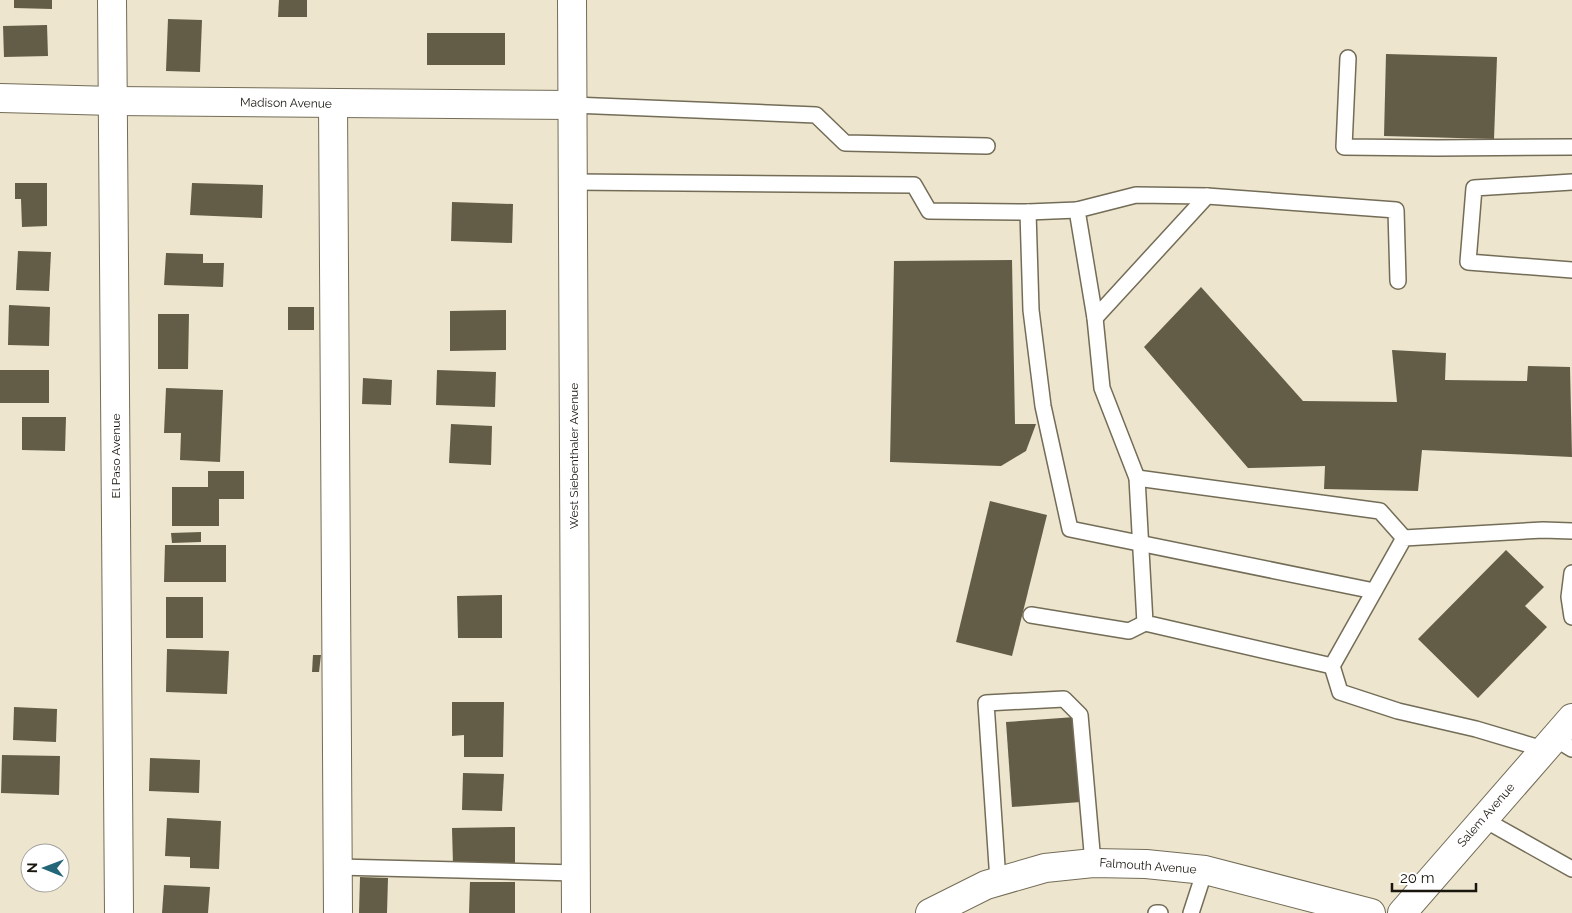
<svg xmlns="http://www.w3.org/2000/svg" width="1572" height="913" viewBox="0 0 1572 913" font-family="Raleway,sans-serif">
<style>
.building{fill:#635c47}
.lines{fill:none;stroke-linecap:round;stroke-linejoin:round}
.service-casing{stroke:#736c57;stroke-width:18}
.minor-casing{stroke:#736c57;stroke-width:30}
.secondary-casing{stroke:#736c57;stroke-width:30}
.primary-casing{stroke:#736c57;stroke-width:30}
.service{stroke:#fff;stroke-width:15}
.minor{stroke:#fff;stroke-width:28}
.secondary{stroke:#fff;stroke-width:28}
.primary{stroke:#fff;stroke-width:28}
.labels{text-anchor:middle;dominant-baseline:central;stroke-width:5;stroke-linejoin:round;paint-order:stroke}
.street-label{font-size:12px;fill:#19160e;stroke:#fff}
</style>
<rect width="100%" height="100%" fill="#ede5cd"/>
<g class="building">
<path d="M14,0h38v9l-38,-1z"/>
<path d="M279,0h28v17h-29z"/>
<path d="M168,19l34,1 -2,52 -34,-1z"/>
<path d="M47,25l1,31 -44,1 -1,-31z"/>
<rect x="427" y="33" width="78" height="32"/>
<path d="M1386,54l111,3 -3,82 -110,-3z"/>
<path d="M15,183h32v43l-25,1 -1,-28h-6z"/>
<path d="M192,183l71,2 -1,33 -72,-3z"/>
<path d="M452,202l61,2 -1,39 -61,-2z"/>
<path d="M18,251l33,1 -2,39 -33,-1z"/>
<path d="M166,253l37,1v9h21l-1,24 -59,-2z"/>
<path d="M1012,260l3,164h21l-10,27 -25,15 -111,-4 4,-201z"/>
<path d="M1201,287l102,114 94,1 -5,-52 54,3 -1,27 82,1 1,-15 42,1 2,90 -150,-7 -4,41 -94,-2 1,-23 -77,2 -104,-121z"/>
<path d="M9,305l41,2 -1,39 -41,-1z"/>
<rect x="288" y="307" width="26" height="23"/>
<path d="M506,310v40l-56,1v-40z"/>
<path d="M158,314h31l-1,55h-30z"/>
<rect x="0" y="370" width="49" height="33"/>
<path d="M437,370l59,2 -1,35 -59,-2z"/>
<path d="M363,378l29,2 -1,25 -29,-1z"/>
<path d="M166,388l57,2 -3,72 -40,-2 1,-27h-17z"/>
<path d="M22,417h44l-1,34 -43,-1z"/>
<path d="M451,424l41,2 -1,39 -42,-2z"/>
<path d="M208,471h36v28h-25v27h-47v-39h36z"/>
<path d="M990,501l57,14 -35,141 -56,-14z"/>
<path d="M201,532v10l-29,1 -1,-10z"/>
<path d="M165,545h61v37h-62z"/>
<path d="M1506,550l38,37 -19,19 22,21 -69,71 -60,-59z"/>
<path d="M502,595v43h-44l-1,-42z"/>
<rect x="166" y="597" width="37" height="41"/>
<path d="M167,649l62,2 -2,43 -61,-2z"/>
<path d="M313,655h8l-2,17h-7z"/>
<path d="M452,702h52l-1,55h-39v-22l-12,1z"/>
<path d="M14,707l43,2 -1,33 -43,-2z"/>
<path d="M1075,717l6,85 -69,5 -6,-85z"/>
<path d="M2,755l58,1 -1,39 -58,-2z"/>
<path d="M150,758l50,2 -1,33 -50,-2z"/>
<path d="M463,773l41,1 -2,37 -40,-1z"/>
<path d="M167,818l54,3 -2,48 -29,-1v-11l-25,-1z"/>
<path d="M515,827v37l-62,1 -1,-37z"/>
<path d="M360,877l28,1 -1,35h-28z"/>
<path d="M470,882h45v31h-46z"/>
<path d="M164,885l46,2 -2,26h-46z"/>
</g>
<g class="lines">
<g class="service-casing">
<g id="service">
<path d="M1348,58l-4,89 93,1 135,-1"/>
<path d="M573,105l243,10 29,28 142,3"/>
<path d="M573,182l341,3 15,26 99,1 49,-2"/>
<path d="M1572,182l-98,6 -6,74 104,8"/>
<path d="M1028,212l3,98 12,96 27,123 304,62"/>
<path d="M1398,281l-2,-71 -189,-14 -71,-1 -59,15 18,108 7,70 35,90 8,145 187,43 72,-128 139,-8 29,1"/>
<path d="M1095,318l112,-122"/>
<path d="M1137,478l243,33 24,27"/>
<path d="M1572,573l-3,24 3,20"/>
<path d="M1031,615l98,16 16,-8"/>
<path d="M1332,666l8,26 58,19 78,18 67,20"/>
<path d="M1554,738l18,11"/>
<path d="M1483,819l89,50"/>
<path d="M338,867l238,6"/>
<path d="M998,881l-12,-178 78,-4 16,16 13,148"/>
<path d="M1156,913h4"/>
<path d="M1191,913l14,-43"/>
</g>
</g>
<g class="minor-casing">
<g id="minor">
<path d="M112,0l7,913"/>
<path d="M0,98l114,3 459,4"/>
<path d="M333,103l5,810"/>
<path d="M930,913l56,-28 59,-17 48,-5 53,1 59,6 166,43"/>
</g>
</g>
<g class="secondary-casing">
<path id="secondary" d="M572,0l4,913"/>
</g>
<g class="primary-casing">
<path id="primary" d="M1402,913l170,-195"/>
</g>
<use href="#service" class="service"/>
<use href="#minor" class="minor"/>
<use href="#secondary" class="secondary"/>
<use href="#primary" class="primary"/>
</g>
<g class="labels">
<g class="street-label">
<text transform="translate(286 103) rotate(1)">Madison Avenue</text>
<text transform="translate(116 456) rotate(-90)">El Paso Avenue</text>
<text transform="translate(574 456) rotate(-90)">West Siebenthaler Avenue</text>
<text transform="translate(1486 815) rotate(-49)">Salem Avenue</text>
<text transform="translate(1148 866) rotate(4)">Falmouth Avenue</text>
</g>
</g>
<g transform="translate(45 868) rotate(271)"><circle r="24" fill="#ffffff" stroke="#a3a29f"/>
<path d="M0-4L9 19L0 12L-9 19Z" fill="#226678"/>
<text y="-8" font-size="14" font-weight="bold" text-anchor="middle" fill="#19160e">N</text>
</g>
<path d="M1392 883v8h84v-8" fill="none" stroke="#19160e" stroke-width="2.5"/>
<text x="1400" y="883" font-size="15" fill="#19160e" stroke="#ffffff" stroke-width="4" paint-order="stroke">20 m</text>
</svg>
